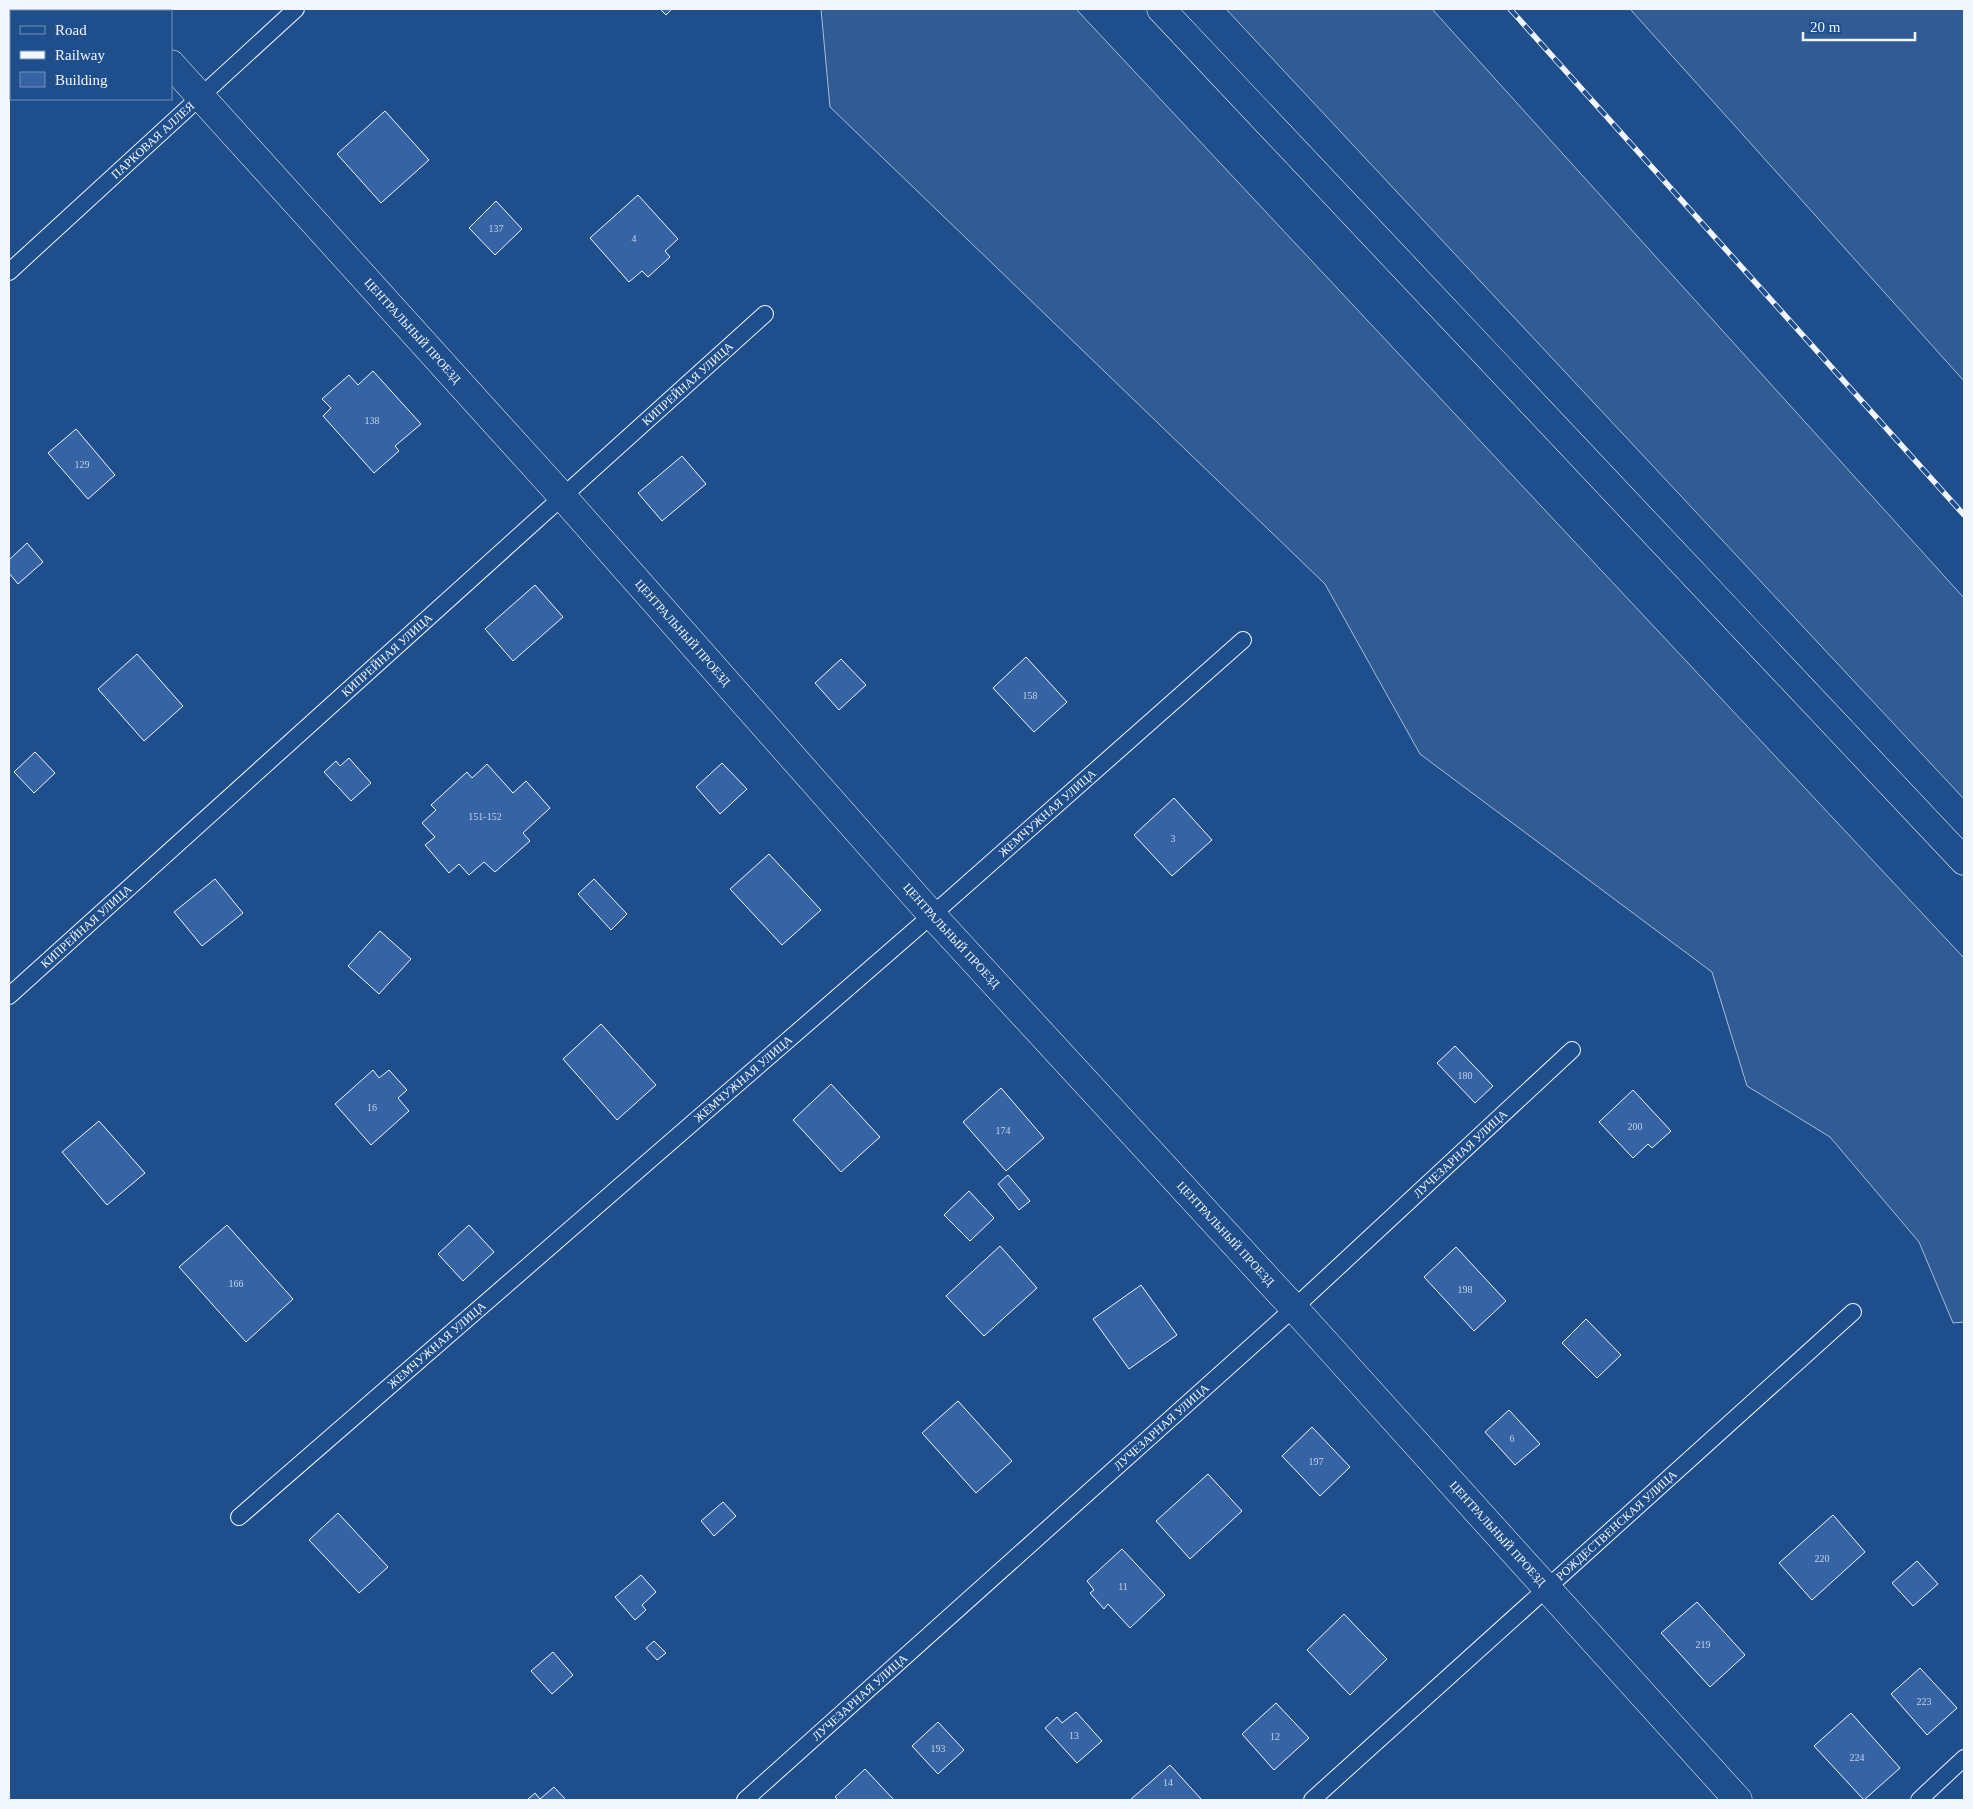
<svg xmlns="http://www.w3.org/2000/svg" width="1973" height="1809" viewBox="0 0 1973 1809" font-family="'Times New Roman',serif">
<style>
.built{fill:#305b95;stroke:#a8bbd7}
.building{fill:#3563a3;stroke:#f2f6ff}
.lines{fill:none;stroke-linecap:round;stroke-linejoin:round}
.service-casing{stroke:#f2f6ff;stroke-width:18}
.minor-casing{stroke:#f2f6ff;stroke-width:29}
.tertiary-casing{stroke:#f2f6ff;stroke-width:29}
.service{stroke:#1f4e8c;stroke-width:16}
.minor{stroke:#1f4e8c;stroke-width:28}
.tertiary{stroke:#1f4e8c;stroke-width:28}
.rail-casing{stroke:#f2f6ff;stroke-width:5.5}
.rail{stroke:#1f4e8c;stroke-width:4;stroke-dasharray:11;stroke-linecap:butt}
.labels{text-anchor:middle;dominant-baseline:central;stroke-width:4;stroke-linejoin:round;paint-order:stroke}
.number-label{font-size:10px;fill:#c3d1e8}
.street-label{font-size:12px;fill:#f2f6ff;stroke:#1f4e8c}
</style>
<rect width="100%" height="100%" fill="#1f4e8c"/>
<g class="built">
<path d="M821,9h255l888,949v364l-11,1 -34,-81 -89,-105 -83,-51 -35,-114 -292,-218 -95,-170 -495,-477z"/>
<path d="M1226,9h206l532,589v201z"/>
<path d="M1630,9h334v372z"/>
</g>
<g class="building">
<path d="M660,9h12l-6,6z"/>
<path d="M385,111l44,49 -48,43 -44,-49z"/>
<path d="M638,195l40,44 -13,12 5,6 -22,20 -6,-6 -13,11 -39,-44z"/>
<path d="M496,201l26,28 -27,26 -26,-27z"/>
<path d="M373,371l48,53 -26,22 4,5 -25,22 -51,-57 8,-8 -9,-9 27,-24 9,10z"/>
<path d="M76,429l39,46 -27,24 -40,-46z"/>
<path d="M682,456l24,28 -44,37 -24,-28z"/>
<path d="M27,543l16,19 -25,22 -9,-11v-13z"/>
<path d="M535,585l28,32 -50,44 -28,-32z"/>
<path d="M137,654l46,52 -39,35 -46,-52z"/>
<path d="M1026,657l41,45 -33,30 -41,-44z"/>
<path d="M841,659l25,26 -27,25 -24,-27z"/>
<path d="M35,752l20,21 -21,20 -20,-21z"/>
<path d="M349,758l22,25 -20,18 -27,-29 12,-11 4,5z"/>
<path d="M722,763l25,26 -27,25 -24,-27z"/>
<path d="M487,764l26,29 13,-12 24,27 -27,25 7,8 -35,31 -11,-10 -15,13 -10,-11 -10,9 -24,-28 10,-8 -13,-14 14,-13 -5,-5 36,-33 5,6z"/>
<path d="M1174,798l38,42 -40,36 -38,-41z"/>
<path d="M769,854l52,56 -39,35 -52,-56z"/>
<path d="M215,879l28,34 -41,33 -28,-34z"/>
<path d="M594,879l33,35 -16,16 -33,-36z"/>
<path d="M380,931l31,28 -32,35 -31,-28z"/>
<path d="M601,1024l55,61 -39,35 -54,-61z"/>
<path d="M1455,1046l38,40 -18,17 -38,-40z"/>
<path d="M373,1070l6,8 10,-8 18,20 -9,8 11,13 -38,34 -36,-41z"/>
<path d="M831,1084l49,53 -39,35 -48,-52z"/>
<path d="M1001,1088l43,50 -38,33 -43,-49z"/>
<path d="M1633,1090l38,41 -19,17 -4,-4 -15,14 -34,-36z"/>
<path d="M99,1121l46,52 -38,32 -45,-53z"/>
<path d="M1008,1175l22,26 -11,9 -21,-26z"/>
<path d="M969,1191l25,27 -24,23 -26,-26z"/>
<path d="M227,1225l66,74 -47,43 -67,-75z"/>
<path d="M469,1225l25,27 -31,29 -25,-27z"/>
<path d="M1000,1246l37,42 -53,48 -38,-40z"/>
<path d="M1456,1247l50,54 -32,30 -50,-54z"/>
<path d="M1141,1285l36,50 -48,34 -36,-50z"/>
<path d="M1586,1319l35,36 -24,23 -35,-35z"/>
<path d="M958,1401l54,60 -36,32 -54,-60z"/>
<path d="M1509,1410l31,34 -25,21 -30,-33z"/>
<path d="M1312,1427l38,40 -30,29 -38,-40z"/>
<path d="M1208,1474l34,37 -52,48 -34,-38z"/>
<path d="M723,1502l13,14 -22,20 -13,-15z"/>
<path d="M338,1513l50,54 -29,26 -50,-53z"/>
<path d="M1833,1515l32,37 -53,48 -33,-37z"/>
<path d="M1122,1549l43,46 -35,33 -22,-24 -4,5 -14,-16 4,-3 -7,-9z"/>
<path d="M1917,1561l21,23 -25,22 -21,-23z"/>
<path d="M641,1575l15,17 -14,13 4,5 -11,10 -20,-23z"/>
<path d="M1697,1602l48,53 -35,32 -49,-54z"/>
<path d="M1344,1614l43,45 -37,36 -43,-45z"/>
<path d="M654,1641l12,12 -9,7 -11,-12z"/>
<path d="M553,1652l20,23 -21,19 -21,-23z"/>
<path d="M1920,1668l37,40 -30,27 -36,-41z"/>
<path d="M1276,1703l33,35 -35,32 -32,-36z"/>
<path d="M1076,1712l26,29 -25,22 -32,-35 12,-11 5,6z"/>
<path d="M1851,1713l49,55 -36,32 -50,-54z"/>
<path d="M938,1722l26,28 -26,24 -26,-28z"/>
<path d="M1170,1765l32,35h-72z"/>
<path d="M865,1769l29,31h-56l-3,-3z"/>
<path d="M554,1787l12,13h-39l8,-7 5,6z"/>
</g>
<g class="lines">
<g class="service-casing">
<g id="service">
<path id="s1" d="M9,272l287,-263"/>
<path id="s2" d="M9,996l756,-682"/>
<path id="s3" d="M239,1517l693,-602 311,-275"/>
<path id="s4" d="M745,1800l549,-492 278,-258"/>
<path id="s5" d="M1312,1800l541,-488"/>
<path d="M1919,1800l45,-42"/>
</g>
</g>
<g class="minor-casing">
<g id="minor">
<path d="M121,9l2,2"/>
<path id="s6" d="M171,64l391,432 370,419 362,393 444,492"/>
</g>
</g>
<g class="tertiary-casing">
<path id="tertiary" d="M1161,9l803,852"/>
</g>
<use href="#service" class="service"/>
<use href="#minor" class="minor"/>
<use href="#tertiary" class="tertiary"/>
<g class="rail-casing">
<path id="rail" d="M1510,9l454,506"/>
</g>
<use href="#rail" class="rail"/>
</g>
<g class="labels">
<g class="number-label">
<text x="496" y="228">137</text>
<text x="634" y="238">4</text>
<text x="372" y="420">138</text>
<text x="82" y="464">129</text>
<text x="1030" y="695">158</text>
<text x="485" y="816">151-152</text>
<text x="1173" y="838">3</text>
<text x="1465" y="1075">180</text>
<text x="372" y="1107">16</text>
<text x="1635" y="1126">200</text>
<text x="1003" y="1130">174</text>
<text x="236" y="1283">166</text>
<text x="1465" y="1289">198</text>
<text x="1512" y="1438">6</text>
<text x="1316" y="1461">197</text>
<text x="1822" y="1558">220</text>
<text x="1123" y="1586">11</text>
<text x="1703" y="1644">219</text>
<text x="1924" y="1701">223</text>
<text x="1074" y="1735">13</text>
<text x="1275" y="1736">12</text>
<text x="938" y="1748">193</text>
<text x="1857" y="1757">224</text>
<text x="1168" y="1782">14</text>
</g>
<g class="street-label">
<text stroke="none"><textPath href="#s1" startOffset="195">ПАРКОВАЯ АЛЛЕЯ</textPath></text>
<text stroke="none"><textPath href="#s6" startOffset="360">ЦЕНТРАЛЬНЫЙ ПРОЕЗД</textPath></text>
<text stroke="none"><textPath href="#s2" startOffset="914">КИПРЕЙНАЯ УЛИЦА</textPath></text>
<text stroke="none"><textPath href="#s6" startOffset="765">ЦЕНТРАЛЬНЫЙ ПРОЕЗД</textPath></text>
<text stroke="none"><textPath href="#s2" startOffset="509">КИПРЕЙНАЯ УЛИЦА</textPath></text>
<text stroke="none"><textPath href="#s3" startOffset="1072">ЖЕМЧУЖНАЯ УЛИЦА</textPath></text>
<text stroke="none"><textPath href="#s2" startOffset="104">КИПРЕЙНАЯ УЛИЦА</textPath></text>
<text stroke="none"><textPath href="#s6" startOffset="1170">ЦЕНТРАЛЬНЫЙ ПРОЕЗД</textPath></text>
<text stroke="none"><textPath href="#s3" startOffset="668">ЖЕМЧУЖНАЯ УЛИЦА</textPath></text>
<text stroke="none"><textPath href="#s4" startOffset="964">ЛУЧЕЗАРНАЯ УЛИЦА</textPath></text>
<text stroke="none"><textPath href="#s6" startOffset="1575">ЦЕНТРАЛЬНЫЙ ПРОЕЗД</textPath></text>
<text stroke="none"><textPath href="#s3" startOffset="262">ЖЕМЧУЖНАЯ УЛИЦА</textPath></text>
<text stroke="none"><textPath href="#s4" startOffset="559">ЛУЧЕЗАРНАЯ УЛИЦА</textPath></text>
<text stroke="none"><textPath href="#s5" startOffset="410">РОЖДЕСТВЕНСКАЯ УЛИЦА</textPath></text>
<text stroke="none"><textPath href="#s6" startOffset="1980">ЦЕНТРАЛЬНЫЙ ПРОЕЗД</textPath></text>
<text stroke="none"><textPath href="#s4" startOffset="154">ЛУЧЕЗАРНАЯ УЛИЦА</textPath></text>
</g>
</g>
<rect width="1973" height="1809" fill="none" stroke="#f2f6ff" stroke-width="20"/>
<rect x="10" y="10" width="162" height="90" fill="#1f4e8c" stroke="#7391ba"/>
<rect x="20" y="26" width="25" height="8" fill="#1f4e8c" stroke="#7391ba"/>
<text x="55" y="35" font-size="15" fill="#f2f6ff">Road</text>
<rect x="20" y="51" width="25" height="8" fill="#f2f6ff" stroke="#7391ba"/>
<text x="55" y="60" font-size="15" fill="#f2f6ff">Railway</text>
<rect x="20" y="72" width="25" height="15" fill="#3563a3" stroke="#7391ba"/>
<text x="55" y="85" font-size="15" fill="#f2f6ff">Building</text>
<path d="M1803 32v8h112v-8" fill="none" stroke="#f2f6ff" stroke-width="2.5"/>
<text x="1810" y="32" font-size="15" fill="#f2f6ff" stroke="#1f4e8c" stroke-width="4" paint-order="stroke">20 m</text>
</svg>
